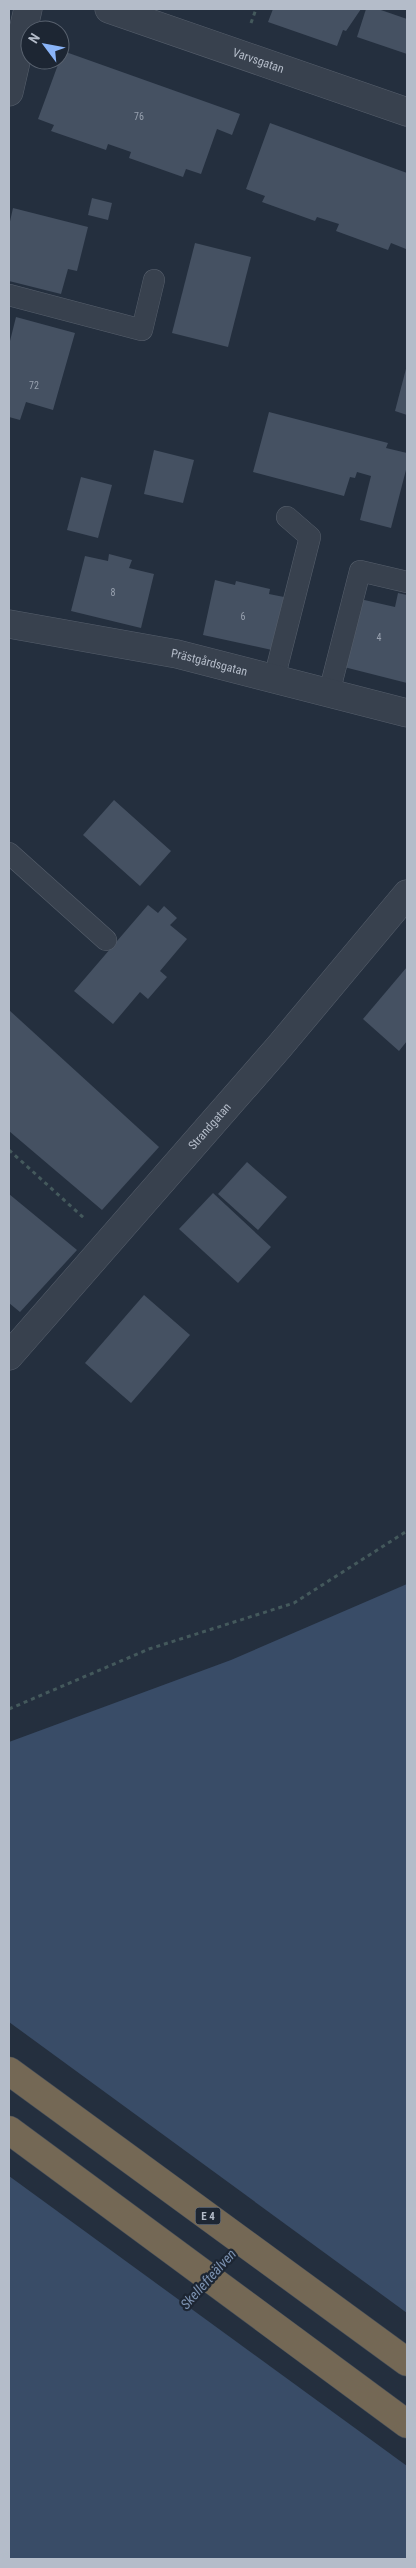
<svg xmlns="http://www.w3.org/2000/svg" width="416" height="2568" viewBox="0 0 416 2568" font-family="'Roboto Condensed',sans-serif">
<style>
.water{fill:#394c67}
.pier{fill:#242f3e}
.building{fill:#455162}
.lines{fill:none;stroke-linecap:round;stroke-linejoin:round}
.lane-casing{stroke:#565f6c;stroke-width:22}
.street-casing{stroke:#565f6c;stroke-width:29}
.highway-casing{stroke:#434c59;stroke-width:29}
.path{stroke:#44595c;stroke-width:3;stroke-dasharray:4 4;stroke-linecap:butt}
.lane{stroke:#38414e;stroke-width:21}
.street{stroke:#38414e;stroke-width:28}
.highway{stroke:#746855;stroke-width:28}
.labels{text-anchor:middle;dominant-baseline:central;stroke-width:4.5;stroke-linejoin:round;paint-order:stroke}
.number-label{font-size:10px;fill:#98a1af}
.shield{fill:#1d2633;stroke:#878f9c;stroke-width:1}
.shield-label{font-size:11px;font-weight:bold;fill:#b4bcc9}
.street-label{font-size:12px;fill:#b4bcc9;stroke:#1d2633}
.water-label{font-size:14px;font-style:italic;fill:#7c92b1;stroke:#1d2633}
</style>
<rect width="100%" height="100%" fill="#242f3e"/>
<path class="water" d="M407,1584v975h-398v-817l222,-82z"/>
<path class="pier" d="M9,2022l398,291v153l-398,-290z"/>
<g class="building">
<path d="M273,9h88l-15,22 -3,-1 -6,16 -69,-24z"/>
<path d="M366,9h12l29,10v35l-50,-17z"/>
<path d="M63,51l177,63 -8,21 -15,-6 -16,45 -15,-5 -3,8 -54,-19 2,-6 -23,-8 -2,6 -55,-19 3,-6 -16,-6z"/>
<path d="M270,123l137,50 -1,76 -15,-6 -3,7 -52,-19 3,-7 -22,-7 -2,4 -53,-19 3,-6 -19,-7z"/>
<path d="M92,198l20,5 -4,17 -20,-5z"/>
<path d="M13,208l75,19 -11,44 -9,-2 -7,25 -52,-13v-55z"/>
<path d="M195,243l56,14 -23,90 -56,-14z"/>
<path d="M16,317l59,16 -22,77 -27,-8 -6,18 -11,-3v-72z"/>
<path d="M407,365v50l-12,-4z"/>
<path d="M269,412l119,31 -2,5 21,5v13l-16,62 -31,-8 11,-44 -14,-4 -2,6 -5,-1 -6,19 -91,-24z"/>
<path d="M154,450l40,10 -11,43 -39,-9z"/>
<path d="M81,477l31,8 -14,53 -31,-8z"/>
<path d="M109,554l23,6 -3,8 25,6 -13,54 -70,-17 14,-55 23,5z"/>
<path d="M215,580l20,5 1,-4 34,8 -1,5 15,3 -12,53 -69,-15z"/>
<path d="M398,593l9,2v88l-63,-16 16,-68 35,8z"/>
<path d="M114,800l57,51 -31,35 -57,-51z"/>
<path d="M148,905l10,8 6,-7 13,12 -7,7 17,14 -27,32 7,6 -19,22 -8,-7 -27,32 -39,-33z"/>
<path d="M407,967v74l-8,10 -36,-32z"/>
<path d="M9,1010l150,137 -57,63 -93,-79z"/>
<path d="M247,1162l40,35 -29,33 -40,-36z"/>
<path d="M213,1193l58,54 -33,36 -59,-54z"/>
<path d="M9,1194l68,56 -57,62 -11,-9z"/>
<path d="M144,1295l46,40 -59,68 -46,-40z"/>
</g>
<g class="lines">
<g class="lane-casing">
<g id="lane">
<path d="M9,295l133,35 12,-50"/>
<path d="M274,679l36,-142 -23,-20"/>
<path d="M329,693l31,-122 47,11"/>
<path d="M9,853l97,87"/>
</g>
</g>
<g class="street-casing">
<g id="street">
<path id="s1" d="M109,9l298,103"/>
<path d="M9,92l19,-83"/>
<path id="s2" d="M9,624l168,30 230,59"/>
<path id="s3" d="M9,1356l270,-309 128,-153"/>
</g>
</g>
<g class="highway-casing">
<g id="highway">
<path d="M9,2071l398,291"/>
<path d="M9,2130l398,294"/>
</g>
</g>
<g class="path">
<path d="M251,23l5,-14"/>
<path d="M9,1150l76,69"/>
<path d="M9,1709l140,-60 145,-46 113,-72"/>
</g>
<use href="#lane" class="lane"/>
<use href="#street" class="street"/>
<use href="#highway" class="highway"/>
</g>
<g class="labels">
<g class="number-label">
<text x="139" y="116">76</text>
<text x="34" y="385">72</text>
<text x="113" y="592">8</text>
<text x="243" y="616">6</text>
<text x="379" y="637">4</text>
</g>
<rect class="shield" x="195.5" y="2207.5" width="25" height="17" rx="4"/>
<g class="shield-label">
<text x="208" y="2216">E 4</text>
</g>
<g class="street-label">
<text stroke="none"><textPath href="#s1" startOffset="158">Varvsgatan</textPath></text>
<text stroke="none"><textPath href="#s2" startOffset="204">Prästgårdsgatan</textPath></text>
<text stroke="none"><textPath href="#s3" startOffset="305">Strandgatan</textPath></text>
</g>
<g class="water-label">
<text transform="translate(208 2279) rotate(-48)">Skellefteälven</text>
</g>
</g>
<rect width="416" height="2568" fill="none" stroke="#b4bcc9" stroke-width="20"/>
<g transform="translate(45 45) rotate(302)"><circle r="24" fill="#1d2633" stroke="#59626f"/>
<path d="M0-4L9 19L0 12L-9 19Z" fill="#8ab4f8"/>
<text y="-8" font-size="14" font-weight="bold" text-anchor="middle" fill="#b4bcc9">N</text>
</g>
</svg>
